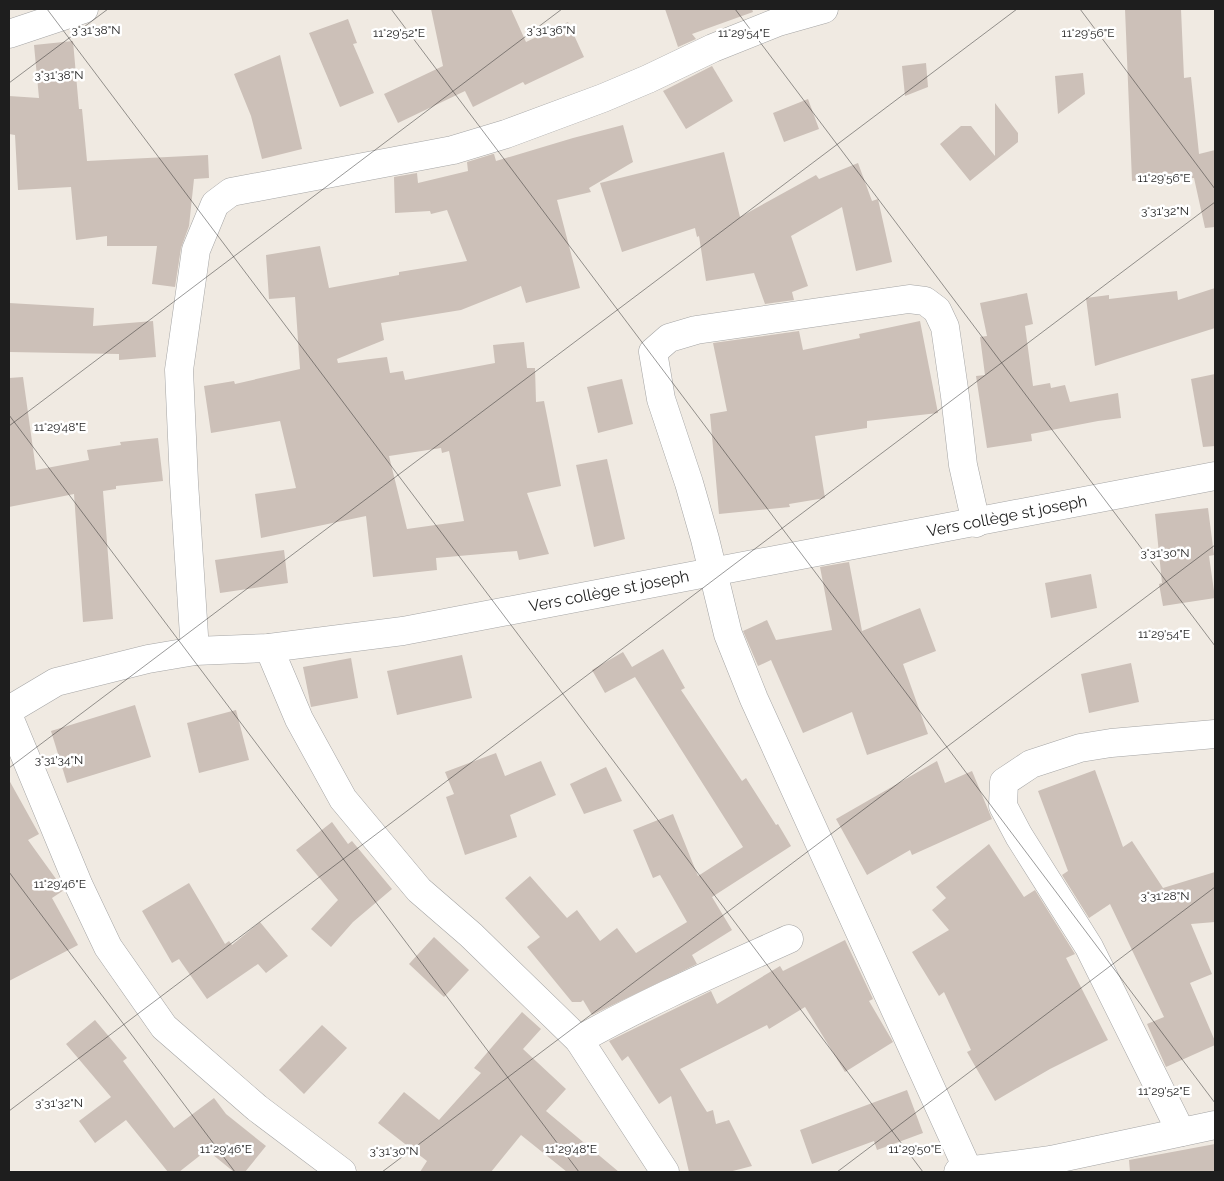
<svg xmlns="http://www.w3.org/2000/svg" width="1224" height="1181" viewBox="0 0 1224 1181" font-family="Raleway,sans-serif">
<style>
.building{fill:#ccc0b8;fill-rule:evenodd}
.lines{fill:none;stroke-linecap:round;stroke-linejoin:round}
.minor-casing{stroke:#a5a5a5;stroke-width:29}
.minor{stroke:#fff;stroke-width:28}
.ticks{fill:none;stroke:#1e1e1e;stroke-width:1;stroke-opacity:0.45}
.labels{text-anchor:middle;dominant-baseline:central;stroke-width:5;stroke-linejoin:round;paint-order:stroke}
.street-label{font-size:16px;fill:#1e1e1e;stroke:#fff}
.ticks-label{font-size:12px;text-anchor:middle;fill:#1e1e1e;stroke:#fff;stroke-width:5;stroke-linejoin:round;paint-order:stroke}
</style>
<rect width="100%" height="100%" fill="#f0eae2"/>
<g class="building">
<path d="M431,9h80l15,33 42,-20 16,35 -59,28 -2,-3 -50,25 -8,-16 -67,32 -14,-29 59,-28z"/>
<path d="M665,9h87l1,3 -61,22 4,5 -18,8z"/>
<path d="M1125,9h56l3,69 7,-1 8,77 16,-4v77l-10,1 -11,-50 -62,3z"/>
<path d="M348,19l9,24 -4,1 21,49 -34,14 -31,-74z"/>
<path d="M73,41l6,68h3l5,52 121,-6 1,23 -15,1 -5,47 -8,22 -6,39 -23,-3 5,-38h-50v-10l-31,4 -5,-53 -53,3 -3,-55 -6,-1v-38l30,2 -5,-53z"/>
<path d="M280,55l22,94 -40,10 -11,-43 -17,-42z"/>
<path d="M926,63l2,24 -23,9 -3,-30z"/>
<path d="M712,66l21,35 -47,28 -23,-38z"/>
<path d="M1083,73l2,21 -27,20 -3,-38z"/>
<path d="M808,99l11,30 -35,13 -11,-29z"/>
<path d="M995,103l23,30v9l-48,39 -30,-37 21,-18h10l24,30z"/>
<path d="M623,125l10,37 -44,26 2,4 -34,8 23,88 -54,15 -5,-17 -60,24 -80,13 3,17 -47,19 1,4 49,-6 3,16 13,-2 2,9 90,-17 -2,-18 31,-3 3,26h8l1,34 8,-1 17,85 -34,7 22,61 -30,6 -2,-9 -81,7 1,12 -64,7 -7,-61 -105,22 -6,-44 41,-6 -16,-67 -69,12 -7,-47 30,-5 1,3 65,-15 -5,-72 -26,2 -3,-44 54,-9 9,42 70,-13v-3l68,-11 -20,-51 -16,4 -1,-3 -35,2 -1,-36 23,-4 1,10 50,-12 -1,-9 26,-8h1l2,7 77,-23zM441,448l1,5 7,-2 15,70 -57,8 -18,-73z"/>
<path d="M724,152l16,65 76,-42 3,4 39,-16 14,38 6,-2 14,63 -36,9 -14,-64 -51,29 17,50 -16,6 2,8 -29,4 -11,-31 -48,8 -7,-45 -2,1 -2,-9 -73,24 -22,-69z"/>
<path d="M1215,288v40l-120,38 -9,-68 23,-3v4l68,-8 1,9z"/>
<path d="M1027,293l6,31 -8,2 8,60 17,-3 1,5 14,-3 5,17 48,-9 3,25 -23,3 -67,13 1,7 -45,7 -11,-72 9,-1 -5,-38 7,-1 -7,-33z"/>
<path d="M9,303l85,5 -1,18 60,-5 3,36 -37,3v-6l-110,-2z"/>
<path d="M920,321l18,92 -71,8v7l-52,8 10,62 -36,6 1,3 -71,7 -9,-100 17,-3 -14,-68 86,-12 4,19 57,-12 -1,-4z"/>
<path d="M1215,374v72l-12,1 -12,-68z"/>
<path d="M23,377l13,93 53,-10 -2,-10 34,-5 -1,-3 38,-4 5,43 -47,5v3l-13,2 10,128 -30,3 -9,-128 -65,13v-129z"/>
<path d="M622,379l11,45 -35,9 -11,-46z"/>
<path d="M607,459l18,80 -31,8 -18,-82z"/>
<path d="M1208,508l6,47 -5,1 6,42 -52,8 -4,-22 3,-1 -7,-69z"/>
<path d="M284,550l4,33 -68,10 -5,-33z"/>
<path d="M849,562l13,69 58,-23 16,43 -33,13 25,70 -61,21 -15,-43 -49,21 -32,-73 -13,6 -15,-35 24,-11 9,20 56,-10 -12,-63z"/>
<path d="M1091,574l6,34 -46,10 -6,-35z"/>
<path d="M663,649l22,39 -4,2 61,91 4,-3 30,47 2,-1 13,22 -79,51 20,33 -40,25 5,9 -105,51 -9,-15 -2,2h-9l-45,-55 13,-10 -35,-39 25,-22 37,42 10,-8 23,31 17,-13 19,25 51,-31 -27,-47 -7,3 -20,-48 40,-16 25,62 45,-29 -108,-170 -30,16 -13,-23 31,-18 9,15z"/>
<path d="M462,655l10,43 -75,17 -10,-44z"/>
<path d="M351,658l7,40 -47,9 -8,-40z"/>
<path d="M1131,663l8,39 -50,11 -8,-39z"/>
<path d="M135,705l16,52 -84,26 -16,-52z"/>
<path d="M236,710l13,50 -50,13 -12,-50z"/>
<path d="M496,753l9,23 36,-15 15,34 -46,20 7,22 -52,18 -19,-58 8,-3 -9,-22z"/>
<path d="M937,761l8,22 27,-12 20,48 -80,36 -2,-5 -43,25 -31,-56z"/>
<path d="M606,767l16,34 -38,13 -14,-30z"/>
<path d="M1095,770l28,77 9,-6 31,47 52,-16v50l-24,2 21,50 -22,9 25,58v4l-49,22 -19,-43 17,-7 -54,-113 -21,14 -27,-43 6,-4 -30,-80z"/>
<path d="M9,780l30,54 -11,6 36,50 -12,8 26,47 -69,36z"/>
<path d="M332,822l16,22 4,-3 40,48 -39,33 -22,25 -20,-18 27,-29 -42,-50z"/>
<path d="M989,844l35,53 11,-7 40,64 -9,4 42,82 -58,29 -55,32 -28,-49 4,-2 -27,-58 -5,4 -27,-44 37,-22 -17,-20 14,-12 -10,-11z"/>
<path d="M189,883l36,61 4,-3 3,4 28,-23 28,34 -22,17 -8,-9 -51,35 -28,-40 -7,4 -30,-52z"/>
<path d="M434,937l35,33 -25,27 -35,-33z"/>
<path d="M845,940l28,59 -4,2 24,41 -48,30 -40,-65 -36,22 -2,-4 -87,44 27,43 6,-2 3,14 13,-4 23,46 -23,6h-40l-18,-76 -12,8 -31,-48 -6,5 -13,-20 102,-50 6,13 63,-38 3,5z"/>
<path d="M522,1012l19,17 -18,20 43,40 -20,22 73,61h-52l-46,-37 -30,37h-71l7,-11 -49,-38 26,-31 35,28 42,-47 -7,-5z"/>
<path d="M95,1020l32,38 -4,3 51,67 40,-30 12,16 40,32 -21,26h-11l-27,-22 -28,22h-11l-42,-52 -31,23 -16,-22 32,-24 -45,-53z"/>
<path d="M322,1025l25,23 -43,46 -25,-24z"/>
<path d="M907,1090l16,43 -46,17 -3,-9 -62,23 -12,-34z"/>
<path d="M1215,1144v28h-85l-1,-12z"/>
</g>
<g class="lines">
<g class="minor-casing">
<g id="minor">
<path d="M9,34l75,-25"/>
<path d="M269,648l30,71 44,80 76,91 52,45 108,105 86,132"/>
<path d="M195,651l-11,-169 -5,-112 17,-120 19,-46 16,-12 222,-42 53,-16 97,-36 45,-19 65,-31 65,-26 46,-13"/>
<path d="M9,710l47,-28 92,-23 47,-8 74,-3 134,-17 812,-155"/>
<path d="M9,717l70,169 29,61 56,80 93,81 85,64"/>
<path d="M579,1040c67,-38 139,-69 210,-101"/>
<path d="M1181,1132l-92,-185 -70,-111 -16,-30 1,-24 27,-18 49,-16 31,-5 104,-9"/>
<path d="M968,1170l-214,-471 -26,-65 -23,-95 -16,-56 -28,-84 -8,-47 16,-14 27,-8 213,-31 16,2 12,9 8,17 10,69 8,69 13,58"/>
<path d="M958,1172l93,-12 164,-35"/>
</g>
</g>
<use href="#minor" class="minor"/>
</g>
<path class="ticks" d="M47,9l876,1163M391,9l824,1094M735,9l480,637M1080,9l135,180M9,83l99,-74M9,415l570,757M9,426l553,-417M9,768l1008,-759M9,872l226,300M9,1111l1206,-909M382,1172l833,-627M837,1172l378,-285"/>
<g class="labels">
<g class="street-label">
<text transform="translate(1007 516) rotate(-11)">Vers collège st joseph</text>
<text transform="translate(609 591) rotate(-11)">Vers collège st joseph</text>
</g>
</g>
<g class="ticks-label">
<text x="96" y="34">3°31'38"N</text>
<text x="551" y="34">3°31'36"N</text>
<text x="399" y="37">11°29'52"E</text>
<text x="744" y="37">11°29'54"E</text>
<text x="1088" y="37">11°29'56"E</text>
<text x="59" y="79">3°31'38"N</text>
<text x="1164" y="182">11°29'56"E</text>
<text x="1165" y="215">3°31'32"N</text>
<text x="60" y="431">11°29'48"E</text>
<text x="1165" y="557">3°31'30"N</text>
<text x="1164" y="638">11°29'54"E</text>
<text x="59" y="764">3°31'34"N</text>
<text x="60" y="888">11°29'46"E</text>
<text x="1165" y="900">3°31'28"N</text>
<text x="1164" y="1095">11°29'52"E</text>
<text x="59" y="1107">3°31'32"N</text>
<text x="226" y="1153">11°29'46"E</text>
<text x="571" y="1153">11°29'48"E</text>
<text x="915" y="1153">11°29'50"E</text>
<text x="394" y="1155">3°31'30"N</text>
</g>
<rect width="1224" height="1181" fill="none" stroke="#1e1e1e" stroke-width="20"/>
</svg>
